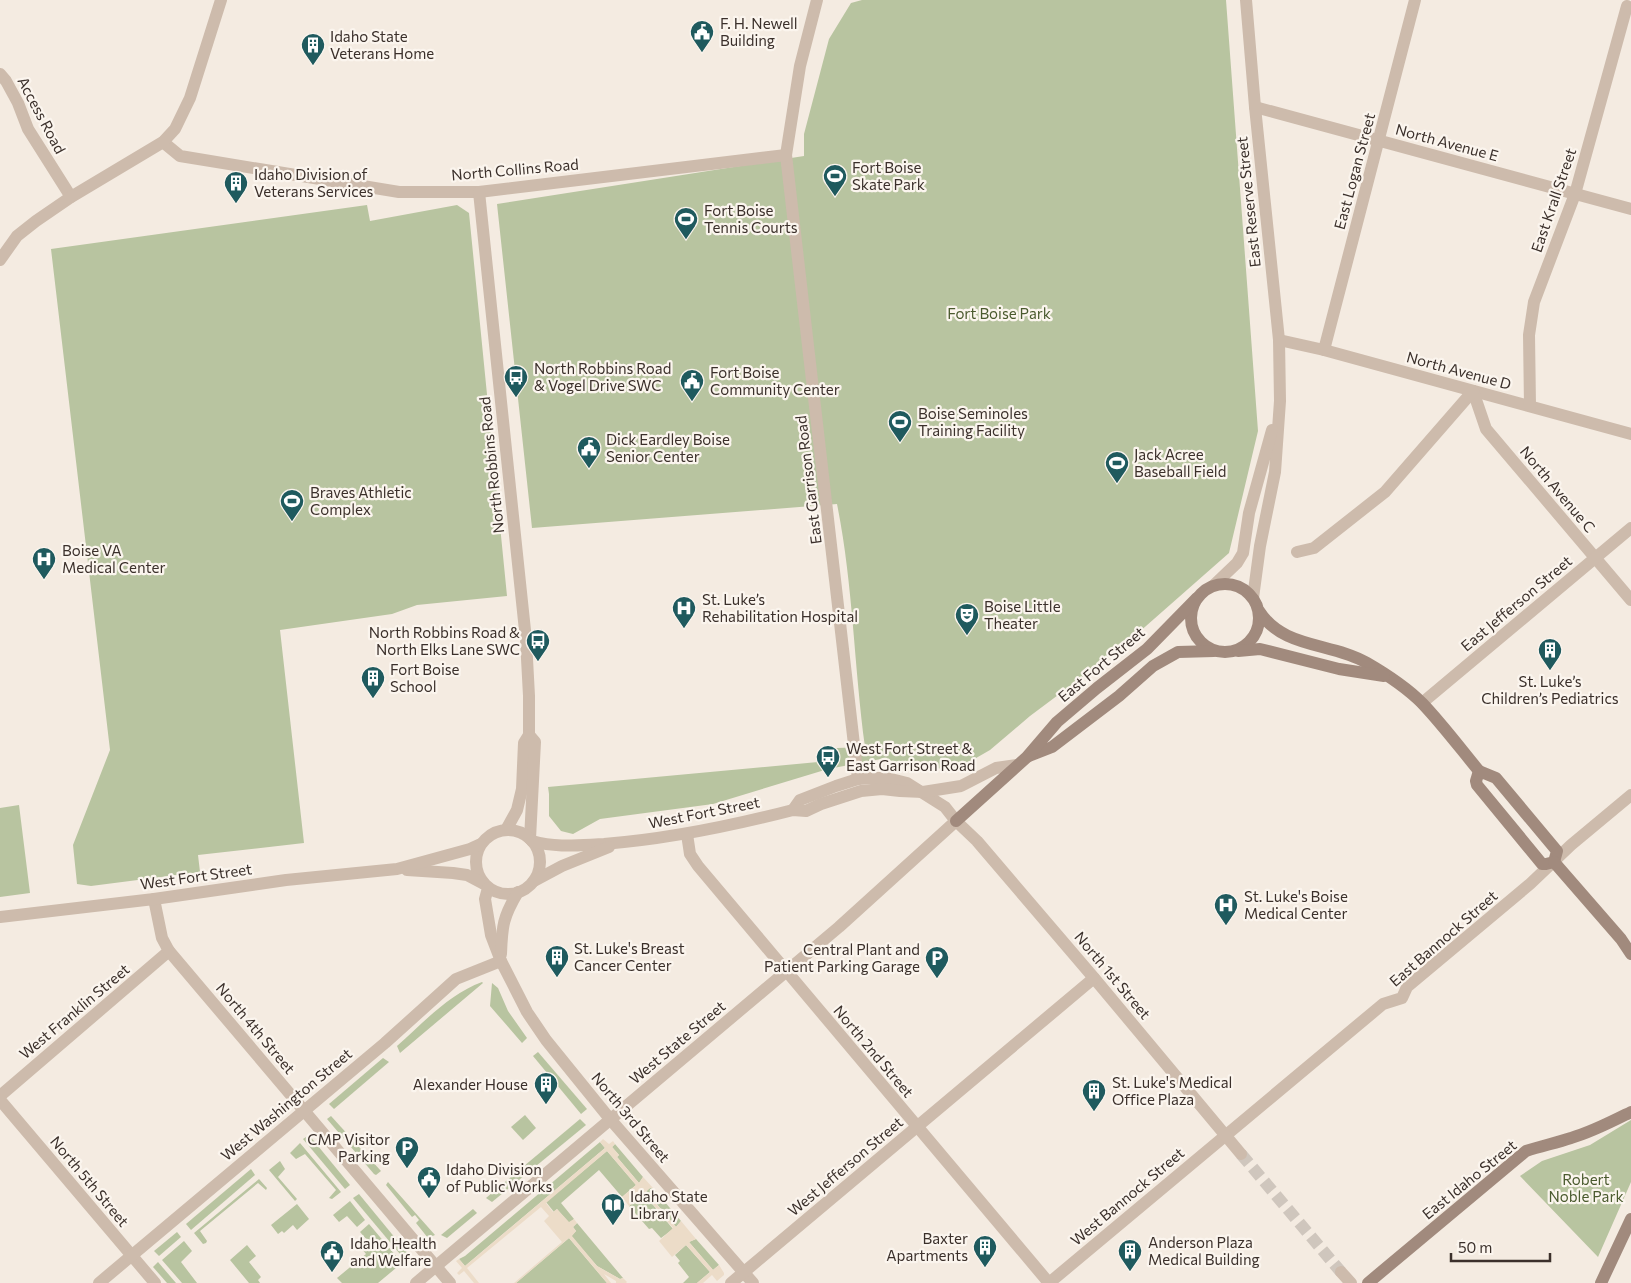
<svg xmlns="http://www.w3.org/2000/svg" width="1631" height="1283" viewBox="0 0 1631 1283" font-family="Commissioner,sans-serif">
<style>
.green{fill:#b8c4a0}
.plaza{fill:#ecdcc8}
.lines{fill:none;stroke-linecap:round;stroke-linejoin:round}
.tertiary-tunnel{stroke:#cfc6bd;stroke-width:12;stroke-dasharray:12 6;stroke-linecap:butt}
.minor{stroke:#cdbbac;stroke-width:12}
.tertiary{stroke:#cdbbac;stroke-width:12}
.secondary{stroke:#a18a7d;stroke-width:12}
.labels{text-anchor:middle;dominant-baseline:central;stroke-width:4.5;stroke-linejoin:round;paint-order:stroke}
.poi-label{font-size:15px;fill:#3b302b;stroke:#fbf5ee;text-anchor:start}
.street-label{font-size:15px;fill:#3b302b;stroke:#fbf5ee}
.park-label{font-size:15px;fill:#4a5a2e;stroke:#fbf5ee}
</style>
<rect width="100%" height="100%" fill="#f4ebe1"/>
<g class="green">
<path d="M862,0h364l32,431 -29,122 -108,95 -91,68 -40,34 -26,15 -15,5 -68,-11 -53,10 -115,35 -113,15 -27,15 -12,-3 -12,-15v-22l-1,-7 270,-25 -1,-10 20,-4 28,-1c-11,-81 -12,-164 -28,-243l-305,24 -35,-324 307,-48v-22l25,-95 22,-36z"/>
<path d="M367,205l3,16 87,-16 12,8 38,383 -90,9 -25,9 -112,16 24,213 -106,12 2,17 -109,14 -14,-2 -4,-39 37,-95 -59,-501z"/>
<path d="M19,805l11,88 -30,4v-89z"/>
<path d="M482,982l1,1 -83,70 -3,-7c26,-23 52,-52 85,-64z"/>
<path d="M492,983l6,5 10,23 19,27 -5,5 -32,-37z"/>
<path d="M538,1052l49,57 -6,5 -48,-58z"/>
<path d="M383,1058l6,4 -55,47 -5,-5z"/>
<path d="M525,1115l11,13 -13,12 -12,-13z"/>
<path d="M331,1116l50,55 -5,4 -2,-1 -47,-55z"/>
<path d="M580,1119l6,6 -94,77 -6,-4z"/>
<path d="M1631,1120v62l-33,75 -78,-81 22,-15 48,-16z"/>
<path d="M309,1135l41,50 -5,4 -42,-50z"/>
<path d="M600,1142l5,6 -140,118 -6,-7 6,-3z"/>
<path d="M300,1143l41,49 -9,7 -3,-1 7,-8 -31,-36 -9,5 -6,-6z"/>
<path d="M615,1144l28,33 -4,6 -22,-26 2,-2 -7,-8z"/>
<path d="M607,1151l29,34 -14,12 -23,-27 -38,33 13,16 -5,4 -12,-14 -3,3 -8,-10z"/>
<path d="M280,1161l5,8 -7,8 19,22 -2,2 -26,-31z"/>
<path d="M251,1169l4,6 -64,55 -5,-6z"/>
<path d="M259,1179l8,9 -1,2 -8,-7 -58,48 7,10 -1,2 -3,1 -9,-11z"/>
<path d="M388,1182l47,53 -7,3 -12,-15 3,-3 -4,-5 -3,2 -26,-32z"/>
<path d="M650,1188h3l28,33 -5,6 -30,-36z"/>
<path d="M359,1194l51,62 -5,4 -52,-62z"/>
<path d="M644,1194l29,35 -12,9 -9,-10 -3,1 -20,-23z"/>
<path d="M350,1201l15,19 -8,7 -10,-11 -8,6 -6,-7z"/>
<path d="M297,1204l12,15 -12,11 -4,-5 -9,8 -2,-2 -4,3 -7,-9z"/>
<path d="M473,1209l4,4 -30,25 -6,-3z"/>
<path d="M577,1223l46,55 -3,1 -23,-13 -26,-30 5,-5 -3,-4z"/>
<path d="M369,1224l33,39 -24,20h-36l-5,-5 29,-24 -4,-5 7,-7 -9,-10z"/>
<path d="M177,1232l4,5 -22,19 -5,-5z"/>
<path d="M569,1238l38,45h-91z"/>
<path d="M696,1239l23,26 -6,5 -24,-28z"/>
<path d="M184,1241l8,10 -11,11 16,21h-15l-20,-23z"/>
<path d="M247,1245l9,11 -7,6 12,15 -3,3 2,3h-11l-19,-23z"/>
<path d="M686,1245l24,27 -13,11h-14l6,-6 -11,-14 2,-2 -5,-6z"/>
<path d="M158,1262l18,21h-9l-14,-16z"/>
</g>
<path class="plaza" d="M603,1139l6,5 4,-3 2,3 -3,3 7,8 -2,2 22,26 4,-6 10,11h-3l-4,4 30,35 5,-6 15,18 -7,3 24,28 6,-5 5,8v2l-7,6 -5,-6 -9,8h-6l13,-11 -24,-27 -14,12 -13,-16 14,-13 -29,-34 -15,12 -7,-9 14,-12 -29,-34 -61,52 7,9 4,-3 12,13 5,-3 3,4 -4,4 3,4 -4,5 25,30 23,13 3,-1 4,4 -1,1h-10v-2l-12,-7 7,9h-4l-38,-45 -53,45h-2l48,-41 -18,-21 5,-5 -8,-9 -74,61 12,15h-5l-10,-12 -5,4 -2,-2 5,-5 -6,-7 3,-2 6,7 140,-118 -5,-6z"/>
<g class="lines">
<path class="tertiary-tunnel" d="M1241,1154l100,118"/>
<g class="minor">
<path d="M817,0l-17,66 -14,89 72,624"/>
<path d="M0,74l6,7 12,22 10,26 43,68"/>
<path d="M1255,107l376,102"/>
<path d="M163,142l17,14 219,36h80l307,-37"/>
<path d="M479,192l47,448 3,56v39l-5,8 -2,46 -5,21 -11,20"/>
<path d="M0,260l17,-24 19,-15 35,-24 92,-55 12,-13 15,-31 31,-98"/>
<path d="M1279,340l45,10 307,84"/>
<path d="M1324,350l91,-350"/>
<path d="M1473,391l13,38 145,171"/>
<path d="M1530,406l-1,-71 5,-33 41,-108 52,-188"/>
<path d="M1297,552l17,-4 71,-56 88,-101"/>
<path d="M529,735l6,7 -5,97"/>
<path d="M0,1096l169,-145"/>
<path d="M1049,1283l334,-279 19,-6 5,-11 123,-103 41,-39 60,-50"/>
</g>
<g class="tertiary">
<path d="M1246,0l9,107 24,233 1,61 -5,71 -15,74 -7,52"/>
<path d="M1214,585l23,-22 6,-10 6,-40 23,-83"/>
<path d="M1422,703l209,-175"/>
<path d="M793,810l7,-10 36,-14 22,-7 13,-1h16l20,5 38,24 11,14 21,20 117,137 147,176"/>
<circle cx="508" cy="862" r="32"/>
<path d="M687,834l3,20 8,12 351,417"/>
<path d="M532,841c25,7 47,4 72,3 64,-5 127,-18 189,-34l13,1 15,-7 40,-13 21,-2 18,2 23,1 38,-6 35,-18 21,-3"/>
<path d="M407,870l46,3 14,2 17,9"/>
<path d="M534,881l28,-15 47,-19"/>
<path d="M488,888l-3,11 6,36 10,26 26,51 19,28 64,79 143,164"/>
<path d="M154,899l8,39 7,13 281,332"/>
<path d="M0,917l154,-18 132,-19 111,-11 73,-20 11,-5"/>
<path d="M501,954c1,-28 2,-37 17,-62"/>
<path d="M0,1100l155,183"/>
<path d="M1341,1272l10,11"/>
<path d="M99,1283l286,-240 71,-64 45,-18"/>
<path d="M416,1283l423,-356 117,-106"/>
<path d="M731,1283l363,-305"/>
</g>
<g class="secondary">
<circle cx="1225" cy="618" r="34"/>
<path d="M1259,611c24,38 72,31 108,52 19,11 39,24 55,40 20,21 38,45 57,68"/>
<path d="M1238,651l22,-2 79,20 45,7"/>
<path d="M1029,756l23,-9 67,-51 34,-30 25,-14 36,-1"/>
<path d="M1479,771l17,7 61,73 -3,11 -8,2h-4l-65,-79 -1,-4z"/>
<path d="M956,821l71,-64 30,-35 40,-34 50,-39 50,-51"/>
<path d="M1554,862l67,77 10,15"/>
<path d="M1368,1283l158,-132c15,-5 30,-8 45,-13 21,-6 40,-16 60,-26"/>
<path d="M1601,1283l30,-64"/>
</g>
</g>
<defs>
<g id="civic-pin" transform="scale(1.25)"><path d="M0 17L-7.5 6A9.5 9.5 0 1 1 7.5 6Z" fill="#1f5a5e" stroke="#fbf5ee"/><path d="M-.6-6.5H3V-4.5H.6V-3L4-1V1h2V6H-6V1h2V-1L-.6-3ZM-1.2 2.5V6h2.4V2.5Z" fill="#fff"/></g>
<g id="building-pin" transform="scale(1.25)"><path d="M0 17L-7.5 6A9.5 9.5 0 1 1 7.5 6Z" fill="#1f5a5e" stroke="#fbf5ee"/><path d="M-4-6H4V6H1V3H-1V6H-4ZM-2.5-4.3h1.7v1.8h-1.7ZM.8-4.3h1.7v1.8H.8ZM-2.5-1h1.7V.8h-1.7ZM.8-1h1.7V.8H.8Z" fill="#fff"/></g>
<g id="stadium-pin" transform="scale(1.25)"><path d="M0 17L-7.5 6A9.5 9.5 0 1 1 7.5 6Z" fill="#1f5a5e" stroke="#fbf5ee"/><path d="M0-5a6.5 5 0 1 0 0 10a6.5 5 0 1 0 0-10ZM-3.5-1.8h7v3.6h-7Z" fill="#fff"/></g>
<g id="bus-pin" transform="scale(1.25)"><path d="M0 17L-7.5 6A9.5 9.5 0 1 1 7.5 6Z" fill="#1f5a5e" stroke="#fbf5ee"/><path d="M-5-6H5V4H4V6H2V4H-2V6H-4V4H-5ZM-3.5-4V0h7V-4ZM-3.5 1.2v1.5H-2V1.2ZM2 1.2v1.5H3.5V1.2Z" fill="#fff"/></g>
<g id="hospital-pin" transform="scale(1.25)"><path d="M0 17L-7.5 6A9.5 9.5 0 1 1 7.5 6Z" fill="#1f5a5e" stroke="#fbf5ee"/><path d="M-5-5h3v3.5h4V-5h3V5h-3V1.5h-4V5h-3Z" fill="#fff"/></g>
<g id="theatre-pin" transform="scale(1.25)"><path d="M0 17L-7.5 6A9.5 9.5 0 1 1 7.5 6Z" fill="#1f5a5e" stroke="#fbf5ee"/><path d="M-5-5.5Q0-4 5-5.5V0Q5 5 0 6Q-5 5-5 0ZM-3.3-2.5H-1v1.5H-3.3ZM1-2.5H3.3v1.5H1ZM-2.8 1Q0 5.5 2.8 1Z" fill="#fff"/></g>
<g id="parking-pin" transform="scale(1.25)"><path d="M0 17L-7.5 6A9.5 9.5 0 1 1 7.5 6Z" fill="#1f5a5e" stroke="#fbf5ee"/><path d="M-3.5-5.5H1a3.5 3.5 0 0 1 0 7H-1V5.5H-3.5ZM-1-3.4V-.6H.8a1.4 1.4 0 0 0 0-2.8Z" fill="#fff"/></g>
<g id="library-pin" transform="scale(1.25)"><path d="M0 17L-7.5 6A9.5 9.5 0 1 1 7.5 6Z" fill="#1f5a5e" stroke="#fbf5ee"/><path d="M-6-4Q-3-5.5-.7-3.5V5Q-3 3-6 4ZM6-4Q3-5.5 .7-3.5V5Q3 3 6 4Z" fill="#fff"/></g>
</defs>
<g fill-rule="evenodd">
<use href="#civic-pin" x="702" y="32"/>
<use href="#building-pin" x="313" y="45"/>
<use href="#stadium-pin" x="835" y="176"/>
<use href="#building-pin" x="236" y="183"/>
<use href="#stadium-pin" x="686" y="219"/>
<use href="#bus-pin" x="516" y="377"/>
<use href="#civic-pin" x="692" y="381"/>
<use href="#stadium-pin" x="900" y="422"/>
<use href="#civic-pin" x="589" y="448"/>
<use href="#stadium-pin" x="1117" y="463"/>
<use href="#stadium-pin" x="292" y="501"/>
<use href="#hospital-pin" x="44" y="559"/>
<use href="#hospital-pin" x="684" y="608"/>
<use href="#theatre-pin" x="967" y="615"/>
<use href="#bus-pin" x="538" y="641"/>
<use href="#building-pin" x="1550" y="650"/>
<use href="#building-pin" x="373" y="678"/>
<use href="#bus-pin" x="828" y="757"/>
<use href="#hospital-pin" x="1226" y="905"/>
<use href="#building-pin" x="557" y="957"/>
<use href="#parking-pin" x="937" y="958"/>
<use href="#building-pin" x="546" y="1084"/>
<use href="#building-pin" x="1094" y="1091"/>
<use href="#parking-pin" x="407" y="1148"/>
<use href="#civic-pin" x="429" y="1178"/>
<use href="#library-pin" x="613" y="1205"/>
<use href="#building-pin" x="985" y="1247"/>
<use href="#building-pin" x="1130" y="1251"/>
<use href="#civic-pin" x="332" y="1252"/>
</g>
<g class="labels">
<g class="poi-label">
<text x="720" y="23">F. H. Newell<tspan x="720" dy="17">Building</tspan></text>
<text x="330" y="36">Idaho State<tspan x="330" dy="17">Veterans Home</tspan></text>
<text x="852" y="167">Fort Boise<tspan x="852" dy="17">Skate Park</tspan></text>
<text x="254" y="174">Idaho Division of<tspan x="254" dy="17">Veterans Services</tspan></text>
<text x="704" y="210">Fort Boise<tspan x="704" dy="17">Tennis Courts</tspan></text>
<text x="534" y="368">North Robbins Road<tspan x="534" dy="17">&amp; Vogel Drive SWC</tspan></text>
<text x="710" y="372">Fort Boise<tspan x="710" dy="17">Community Center</tspan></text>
<text x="918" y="413">Boise Seminoles<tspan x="918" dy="17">Training Facility</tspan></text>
<text x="606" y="439">Dick Eardley Boise<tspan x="606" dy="17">Senior Center</tspan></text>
<text x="1134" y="454">Jack Acree<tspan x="1134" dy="17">Baseball Field</tspan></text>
<text x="310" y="492">Braves Athletic<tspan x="310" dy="17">Complex</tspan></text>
<text x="62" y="550">Boise VA<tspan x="62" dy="17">Medical Center</tspan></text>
<text x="702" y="599">St. Luke’s<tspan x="702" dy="17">Rehabilitation Hospital</tspan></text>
<text x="984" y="606">Boise Little<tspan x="984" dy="17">Theater</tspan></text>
<text x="520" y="632" text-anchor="end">North Robbins Road &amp;<tspan x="520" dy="17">North Elks Lane SWC</tspan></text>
<text x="390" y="669">Fort Boise<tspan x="390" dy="17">School</tspan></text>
<text x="1550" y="681" text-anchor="middle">St. Luke’s<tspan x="1550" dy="17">Children’s Pediatrics</tspan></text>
<text x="846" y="748">West Fort Street &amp;<tspan x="846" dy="17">East Garrison Road</tspan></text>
<text x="1244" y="896">St. Luke's Boise<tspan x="1244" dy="17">Medical Center</tspan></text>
<text x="574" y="948">St. Luke's Breast<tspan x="574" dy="17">Cancer Center</tspan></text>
<text x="920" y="949" text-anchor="end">Central Plant and<tspan x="920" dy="17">Patient Parking Garage</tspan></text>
<text x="1112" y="1082">St. Luke's Medical<tspan x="1112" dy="17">Office Plaza</tspan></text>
<text x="528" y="1084" text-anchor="end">Alexander House</text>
<text x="390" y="1139" text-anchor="end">CMP Visitor<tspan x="390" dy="17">Parking</tspan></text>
<text x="446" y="1169">Idaho Division<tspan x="446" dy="17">of Public Works</tspan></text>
<text x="630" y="1196">Idaho State<tspan x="630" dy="17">Library</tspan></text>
<text x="968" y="1238" text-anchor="end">Baxter<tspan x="968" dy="17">Apartments</tspan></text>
<text x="1148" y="1242">Anderson Plaza<tspan x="1148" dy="17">Medical Building</tspan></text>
<text x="350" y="1243">Idaho Health<tspan x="350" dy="17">and Welfare</tspan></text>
</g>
<g class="street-label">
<text transform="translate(42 115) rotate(62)">Access Road</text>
<text transform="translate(1447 142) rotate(15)">North Avenue E</text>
<text transform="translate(515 169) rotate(-5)">North Collins Road</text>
<text transform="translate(1354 171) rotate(-75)">East Logan Street</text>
<text transform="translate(1553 200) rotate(-71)">East Krall Street</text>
<text transform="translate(1248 202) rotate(-96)">East Reserve Street</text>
<text transform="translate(1459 370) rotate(15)">North Avenue D</text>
<text transform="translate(491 465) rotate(-96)">North Robbins Road</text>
<text transform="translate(808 480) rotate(-97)">East Garrison Road</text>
<text transform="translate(1558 489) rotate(50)">North Avenue C</text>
<text transform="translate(1516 603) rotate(-40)">East Jefferson Street</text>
<text transform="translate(1101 664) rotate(-40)">East Fort Street</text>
<text transform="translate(704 812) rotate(-11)">West Fort Street</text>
<text transform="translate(196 876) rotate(-8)">West Fort Street</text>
<text transform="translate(1443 938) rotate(-41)">East Bannock Street</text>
<text transform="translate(1113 975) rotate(50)">North 1st Street</text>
<text transform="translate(74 1011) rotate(-40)">West Franklin Street</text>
<text transform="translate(256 1028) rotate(50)">North 4th Street</text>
<text transform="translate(677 1042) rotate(-40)">West State Street</text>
<text transform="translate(874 1051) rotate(50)">North 2nd Street</text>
<text transform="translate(286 1104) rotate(-40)">West Washington Street</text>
<text transform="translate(631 1117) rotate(50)">North 3rd Street</text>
<text transform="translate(845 1166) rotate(-40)">West Jefferson Street</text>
<text transform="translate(1469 1179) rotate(-39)">East Idaho Street</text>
<text transform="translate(90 1181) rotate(50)">North 5th Street</text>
<text transform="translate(1127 1196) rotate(-40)">West Bannock Street</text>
</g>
<g class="park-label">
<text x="999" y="313">Fort Boise Park</text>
<text x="1586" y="1179">Robert<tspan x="1586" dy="17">Noble Park</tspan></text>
</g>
</g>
<path d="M1451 1253v8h99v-8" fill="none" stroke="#3b302b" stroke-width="2.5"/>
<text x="1458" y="1253" font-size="15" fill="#3b302b" stroke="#fbf5ee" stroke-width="4" paint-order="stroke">50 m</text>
</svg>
